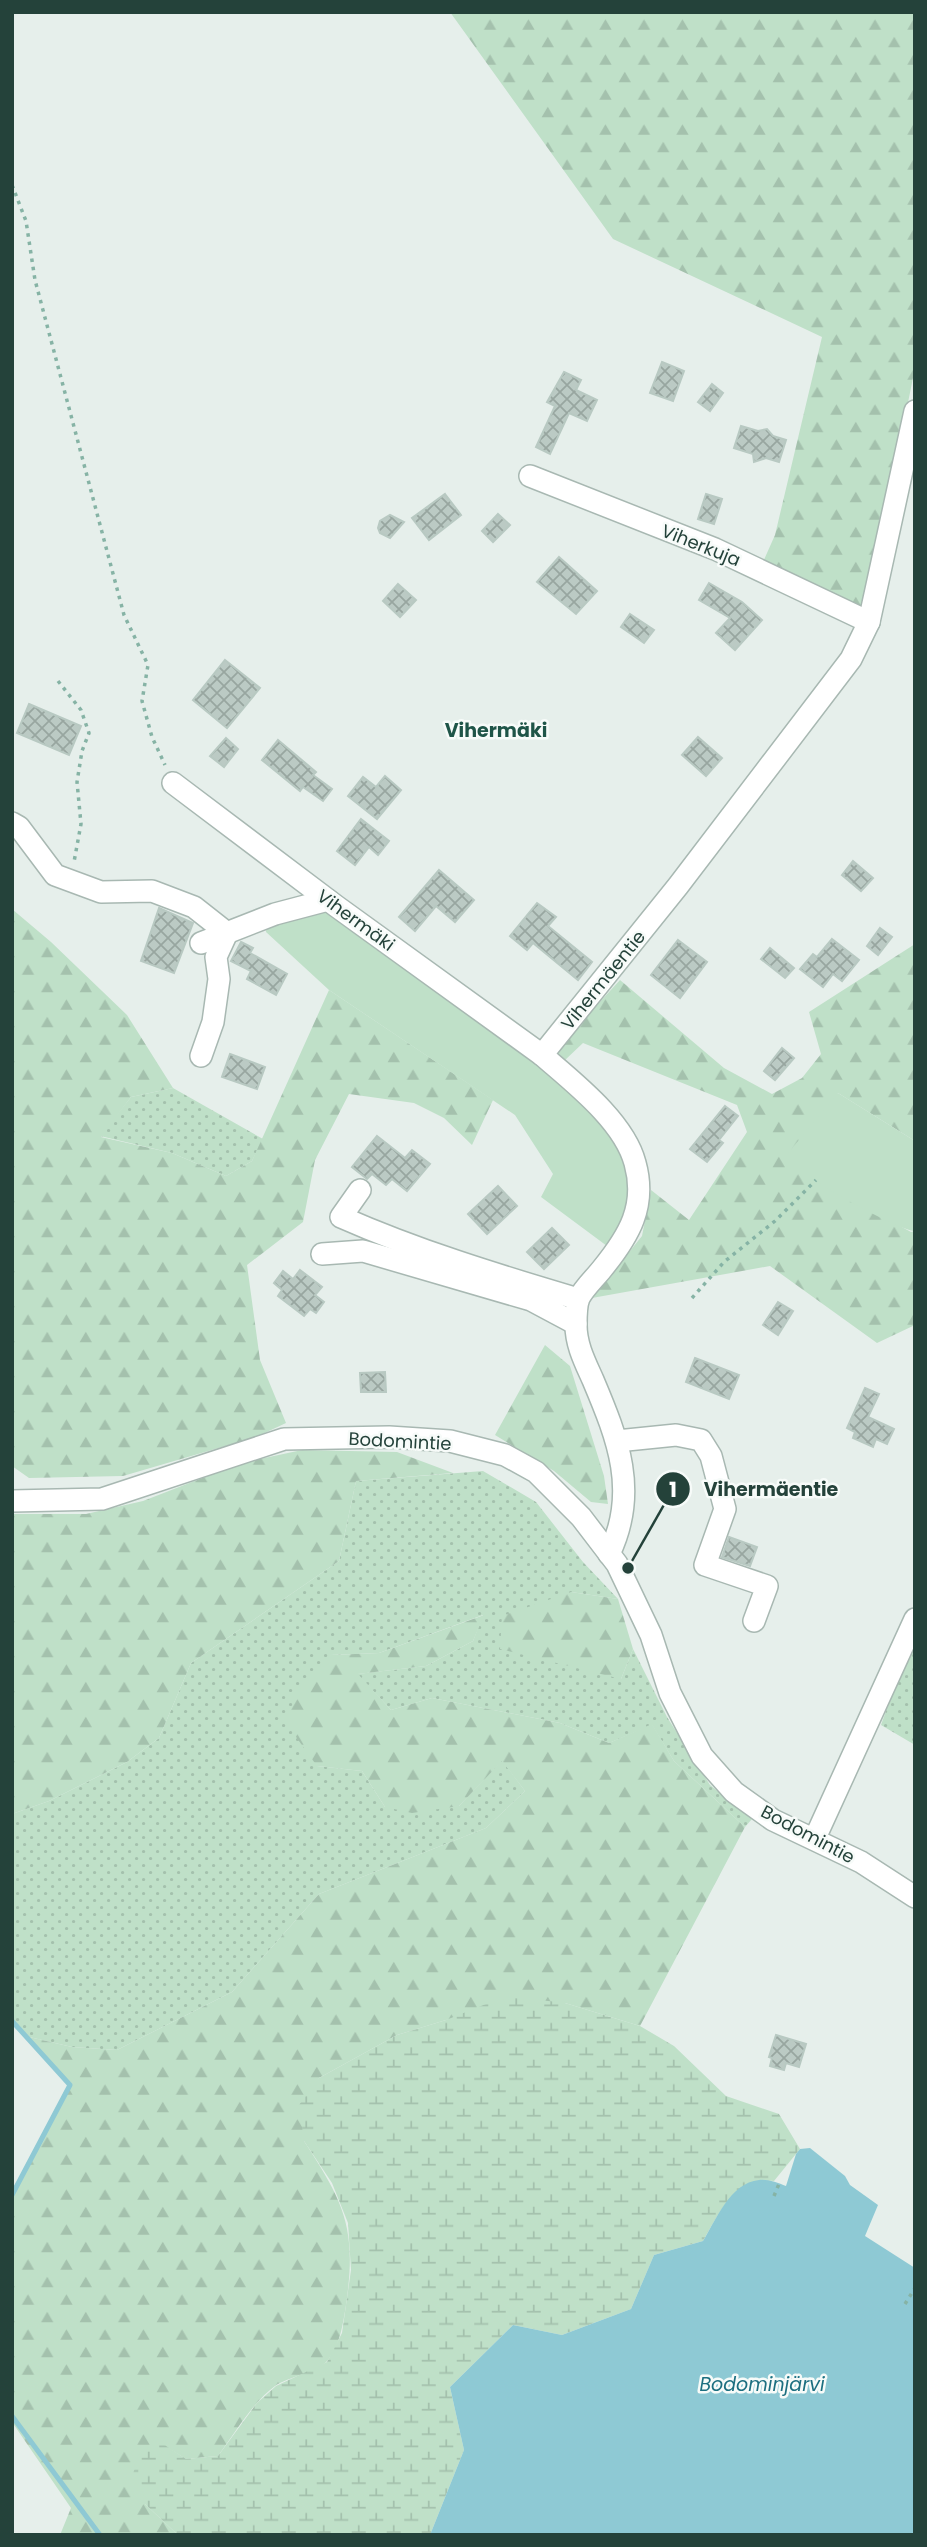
<svg xmlns="http://www.w3.org/2000/svg" width="927" height="2547" viewBox="0 0 927 2547" font-family="Poppins,sans-serif">
<style>
.grass{fill:url(#grass-dots)}
.forest{fill:url(#forest-firs)}
.wetland{fill:url(#wetland-marsh)}
.garden{fill:#bfe0c8}
.water{fill:#8ec9d4}
.lines{fill:none;stroke-linecap:round;stroke-linejoin:round}
.stream{stroke:#8ec9d4;stroke-width:5}
.building{fill:url(#building-cross-hatch);stroke:#b8c9c2;stroke-width:2}
.minor-casing{stroke:#a8b8b2;stroke-width:24}
.path{stroke:#86b3a5;stroke-width:3.5;stroke-dasharray:3.5 5;stroke-linecap:butt}
.minor{stroke:#fff;stroke-width:21}
.labels{text-anchor:middle;dominant-baseline:central;stroke-width:5;stroke-linejoin:round;paint-order:stroke}
.street-label{font-size:18px;fill:#24423a;stroke:#f7fbf9}
.neighbourhood-label{font-size:19px;font-weight:bold;fill:#1f5548;stroke:#f7fbf9}
.water-label{font-size:19px;font-style:italic;fill:#1c6f80;stroke:#f7fbf9}
.leader{fill:none;stroke:#24423a;stroke-width:2.5}
.callout-dot{fill:#24423a;stroke:#f7fbf9;stroke-width:2.5}
.mark-label{font-size:21px;text-anchor:middle;font-weight:bold;fill:#fff}
.callout-label{font-size:19px;text-anchor:middle;font-weight:bold;fill:#24423a;stroke:#f7fbf9;stroke-width:5;stroke-linejoin:round;paint-order:stroke}
</style>
<defs>
<pattern id="grass-dots" width="8" height="8" patternUnits="userSpaceOnUse" patternTransform="scale(1.75)"><rect width="8" height="8" fill="#bfe0c8"/><path d="M2 2h.1M6 6h.1" fill="none" stroke="#a4c1ad" stroke-width="1.8" stroke-linecap="round"/></pattern>
<pattern id="forest-firs" width="22" height="20" patternUnits="userSpaceOnUse" patternTransform="scale(1.75)"><rect width="22" height="20" fill="#bfe0c8"/><path d="M5 1l3.5 6h-7zM16 11l3.5 6h-7z" fill="#a4c1ad"/></pattern>
<pattern id="wetland-marsh" width="20" height="14" patternUnits="userSpaceOnUse" patternTransform="scale(1.75)"><rect width="20" height="14" fill="#bfe0c8"/><path d="M1 5h8M5 5V1M11 12h8M15 12V8" fill="none" stroke="#a4c1ad"/></pattern>
<pattern id="building-cross-hatch" width="8" height="8" patternUnits="userSpaceOnUse" patternTransform="scale(1.75)"><rect width="8" height="8" fill="#bbcac4"/><path d="M0 0l8 8M0 8l8-8" fill="none" stroke="#98a6a0"/></pattern>
</defs>
<rect width="100%" height="100%" fill="#e6efeb"/>
<g class="grass">
<path d="M173,1088l90,51 -11,22 -26,15 -54,-23 -72,-17 31,-39z"/>
<path d="M483,1471l53,31 47,60 35,37 -47,-7 50,87 12,-30 34,68 43,68 42,34 -7,8 -71,-66 -22,-36 -43,18 -49,-20 -128,-25 -41,12 -34,-36 69,-8 47,-25 10,-26 -104,38 -48,2 -14,111 45,5 23,36 74,-1 43,-46 23,31 -39,37 -167,66 -87,98 -115,58 -45,-3 -47,-11 -13,-15v-207l37,-13 78,-39 32,-24 32,-75 148,-102 17,-80z"/>
<path d="M914,1633h1v112l-34,-20z"/>
</g>
<g class="forest">
<path d="M450,12h465v356l-49,242 -103,-48 12,-27 47,-198 -209,-98z"/>
<path d="M12,909l39,33 76,73 46,73 -42,9 -30,40 71,16 54,23 26,-15 77,-171 164,110 -21,45 -28,-27 -30,-15 -65,-9 -34,66 -12,62 -56,43 13,95 26,63 -30,14 -133,39 -94,2 -17,-12z"/>
<path d="M915,944v197l-77,-48 -26,81 4,6 95,52 4,-1v94l-38,18 -107,-77 -178,32 50,-62 9,-46 38,30 58,-88 -10,-27 -154,-62 -19,18 -9,-10 65,-71 104,88 48,26 30,-16 19,-24 -12,-42z"/>
<path d="M545,1345l25,21 34,110 4,28 -17,-2 -37,-31 -59,-36z"/>
<path d="M302,1450l95,2 56,21 -97,8 -17,80 -148,102 -32,75 -32,24 -78,39 -37,13v-300h74l57,-13 98,-38z"/>
<path d="M571,1592l47,7 15,50 -12,30 -121,-30 2,-33z"/>
<path d="M484,1615l-11,26 -47,25 -68,8 33,36 41,-12 128,25 49,20 43,-19 22,37 71,66 -105,199 -75,-23 -119,17 -49,15 -78,43 -15,63c41,63 53,88 42,164 -3,19 -6,40 -18,55 -10,12 -40,17 -53,26 -23,17 -40,47 -57,70l-32,3 -23,-14 -18,59 33,31h-118l11,-27 -59,-86v-227l58,-110 -45,-49 47,11 45,3 115,-58 87,-98 167,-66 39,-37 -23,-30 -43,45 -47,7 -27,-6 -23,-36 -45,-5 -31,-43 13,-37 32,-31 48,-2z"/>
</g>
<path class="wetland" d="M506,1996l59,7 75,23 34,20 52,50 53,18 21,35 -26,32c-40,-4 -54,31 -71,60l-49,14 -23,54 -69,26 -49,-10 -63,62 14,63 -34,85h-252l-33,-31 -14,-24 10,-31 22,-5 23,15 32,-3 39,-53 19,-17 51,-24 15,-29 9,-63 -3,-47 -16,-40 -28,-42 -5,-36 20,-27 78,-43 49,-15z"/>
<g class="garden">
<path d="M325,908l253,187 35,42 13,22 8,30 -3,27 -24,30 -66,-49 12,-23 -38,-59 -186,-125 -63,-58 1,-11z"/>
<path d="M838,1093l77,48v90c-14,0 -87,-40 -99,-51 -9,-8 -18,-18 -28,-27z"/>
</g>
<path class="water" d="M810,2148l35,28 5,9 28,20 -13,31 50,32v267h-485l34,-85 -14,-63 63,-62 49,10 69,-26 23,-54 49,-14c13,-21 27,-58 56,-61 9,-1 19,3 27,6l10,-32 4,-5z"/>
<g class="lines">
<g class="stream">
<path d="M12,2021l58,64 -58,110"/>
<path d="M12,2416l88,119"/>
</g>
</g>
<g class="building">
<path d="M662,362l22,9 -11,30 -23,-8z"/>
<path d="M564,372l17,8 -5,10 21,10 -10,21 -18,-8 -19,41 -14,-7 19,-41 -8,-4z"/>
<path d="M712,384l11,9 -13,18 -12,-9z"/>
<path d="M741,426l17,5 9,-2 6,7 13,4 -7,22 -13,-4 -12,4 -1,-8 -19,-6z"/>
<path d="M445,494l16,21 -32,25 -17,-22z"/>
<path d="M706,494l16,5 -8,25 -16,-5z"/>
<path d="M498,514l12,11 -17,17 -11,-11z"/>
<path d="M390,515l14,7 -14,16 -10,-5 -2,-5 2,-7z"/>
<path d="M559,557l38,34 -21,23 -39,-32z"/>
<path d="M709,583l33,19 20,18 -27,30 -19,-17 14,-15 -31,-18z"/>
<path d="M398,584l18,16 -16,17 -17,-16z"/>
<path d="M630,614l24,16 -10,13 -23,-16z"/>
<path d="M225,660l35,28 -33,40 -34,-28z"/>
<path d="M29,704l52,22 -12,29 -52,-22z"/>
<path d="M698,737l24,21 -16,18 -24,-21z"/>
<path d="M226,738l12,11 -14,18 -14,-11z"/>
<path d="M278,740l38,32 -3,3 19,14 -9,12 -20,-14 -3,4 -38,-31z"/>
<path d="M385,776l16,14 -24,29 -29,-23 15,-19 13,10z"/>
<path d="M361,819l28,22 -11,14 -9,-8 -14,18 -18,-14z"/>
<path d="M853,861l20,17 -12,13 -19,-16z"/>
<path d="M439,870l35,30 -19,22 -19,-16 -21,25 -16,-14z"/>
<path d="M537,903l19,14 -8,9 44,36 -14,18 -45,-37 -6,7 -17,-14z"/>
<path d="M159,908l34,15 -19,50 -33,-12z"/>
<path d="M880,928l12,9 -14,18 -11,-9z"/>
<path d="M832,939l27,21 -17,21 -9,-7 -10,13 -23,-18 13,-15 4,3z"/>
<path d="M678,940l29,22 -27,36 -29,-23z"/>
<path d="M241,942l12,6 -3,5 37,21 -11,21 -29,-16 4,-8 -20,-10z"/>
<path d="M770,948l24,20 -9,10 -24,-19z"/>
<path d="M782,1048l12,10 -19,22 -11,-9z"/>
<path d="M230,1054l35,13 -8,22 -35,-12z"/>
<path d="M725,1106l13,10 -19,24 4,3 -16,19 -17,-13z"/>
<path d="M377,1136l28,22 7,-8 18,14 -23,27 -15,-12 -6,6 -14,-11 -5,5 -15,-12z"/>
<path d="M498,1186l19,20 -30,28 -19,-20z"/>
<path d="M552,1228l17,17 -25,24 -17,-17z"/>
<path d="M300,1270l22,17 -7,8 9,7 -8,11 -6,-4 -6,7 -26,-20 4,-6 -8,-7 9,-12 10,8z"/>
<path d="M778,1302l15,9 -15,24 -15,-10z"/>
<path d="M695,1358l44,17 -10,24 -43,-17z"/>
<path d="M385,1372l1,20h-25l-1,-19z"/>
<path d="M865,1388l14,6 -11,23 26,12 -7,15 -11,-5 -3,8 -20,-9 2,-6 -8,-4z"/>
<path d="M729,1537l28,10 -7,19 -28,-9z"/>
<path d="M776,2035l30,9 -7,23 -13,-4 -2,7 -14,-4 2,-8 -3,-1z"/>
</g>
<g class="lines">
<g class="minor-casing">
<g id="minor">
<path d="M530,476l185,73 154,73"/>
<path d="M173,783l163,123 206,149"/>
<path d="M12,823l7,4 36,48 46,17 51,-1 42,16 33,26 -11,24 3,22 -6,43 -12,34"/>
<path d="M201,943l74,-29 53,-14"/>
<path d="M360,1190l-19,27c77,34 156,58 237,82"/>
<path d="M322,1254l41,-3 168,49 45,24"/>
<path d="M617,1441l59,-6 25,5 10,16 14,53 -20,56 62,21 -13,35"/>
<path d="M12,1501l90,-2 182,-60 105,-2 61,4 55,14 31,17 45,45 36,47 34,71 19,58 32,63 32,36 39,28 88,42 54,35"/>
<path d="M609,1554c30,-62 9,-115 -16,-174 -8,-18 -17,-35 -17,-55 0,-8 0,-20 3,-27 5,-10 16,-20 23,-29 27,-33 45,-63 33,-106 -11,-42 -62,-81 -93,-108l136,-169 173,-227 18,-37 46,-211"/>
<path d="M815,1838l100,-219"/>
</g>
</g>
<g class="path">
<path d="M12,185l14,36 9,59 89,335 24,50 -6,36 10,36 13,28"/>
<path d="M58,681l23,29 8,23 -7,18 -5,31 4,42 -7,38"/>
<path d="M692,1298l32,-36 51,-41 41,-41"/>
<path d="M774,2196l5,-12"/>
<path d="M905,2304l10,-16"/>
</g>
<use href="#minor" class="minor"/>
</g>
<g class="labels">
<g class="street-label">
<text transform="translate(701 545) rotate(22)">Viherkuja</text>
<text transform="translate(356 920) rotate(36)">Vihermäki</text>
<text transform="translate(603 980) rotate(-51)">Vihermäentie</text>
<text transform="translate(400 1441) rotate(3)">Bodomintie</text>
<text transform="translate(808 1834) rotate(28)">Bodomintie</text>
</g>
<g class="neighbourhood-label">
<text x="496" y="730">Vihermäki</text>
</g>
<g class="water-label">
<text x="762" y="2384">Bodominjärvi</text>
</g>
</g>
<path class="leader" d="M628 1568L673 1489"/>
<g class="callout-dot">
<circle cx="628" cy="1568" r="7"/>
<circle cx="673" cy="1489" r="18"/>
</g>
<g class="mark-label">
<text x="673" y="1497">1</text>
</g>
<g class="callout-label">
<text x="771" y="1496">Vihermäentie</text>
</g>
<rect width="927" height="2547" fill="none" stroke="#24423a" stroke-width="28"/>
</svg>
